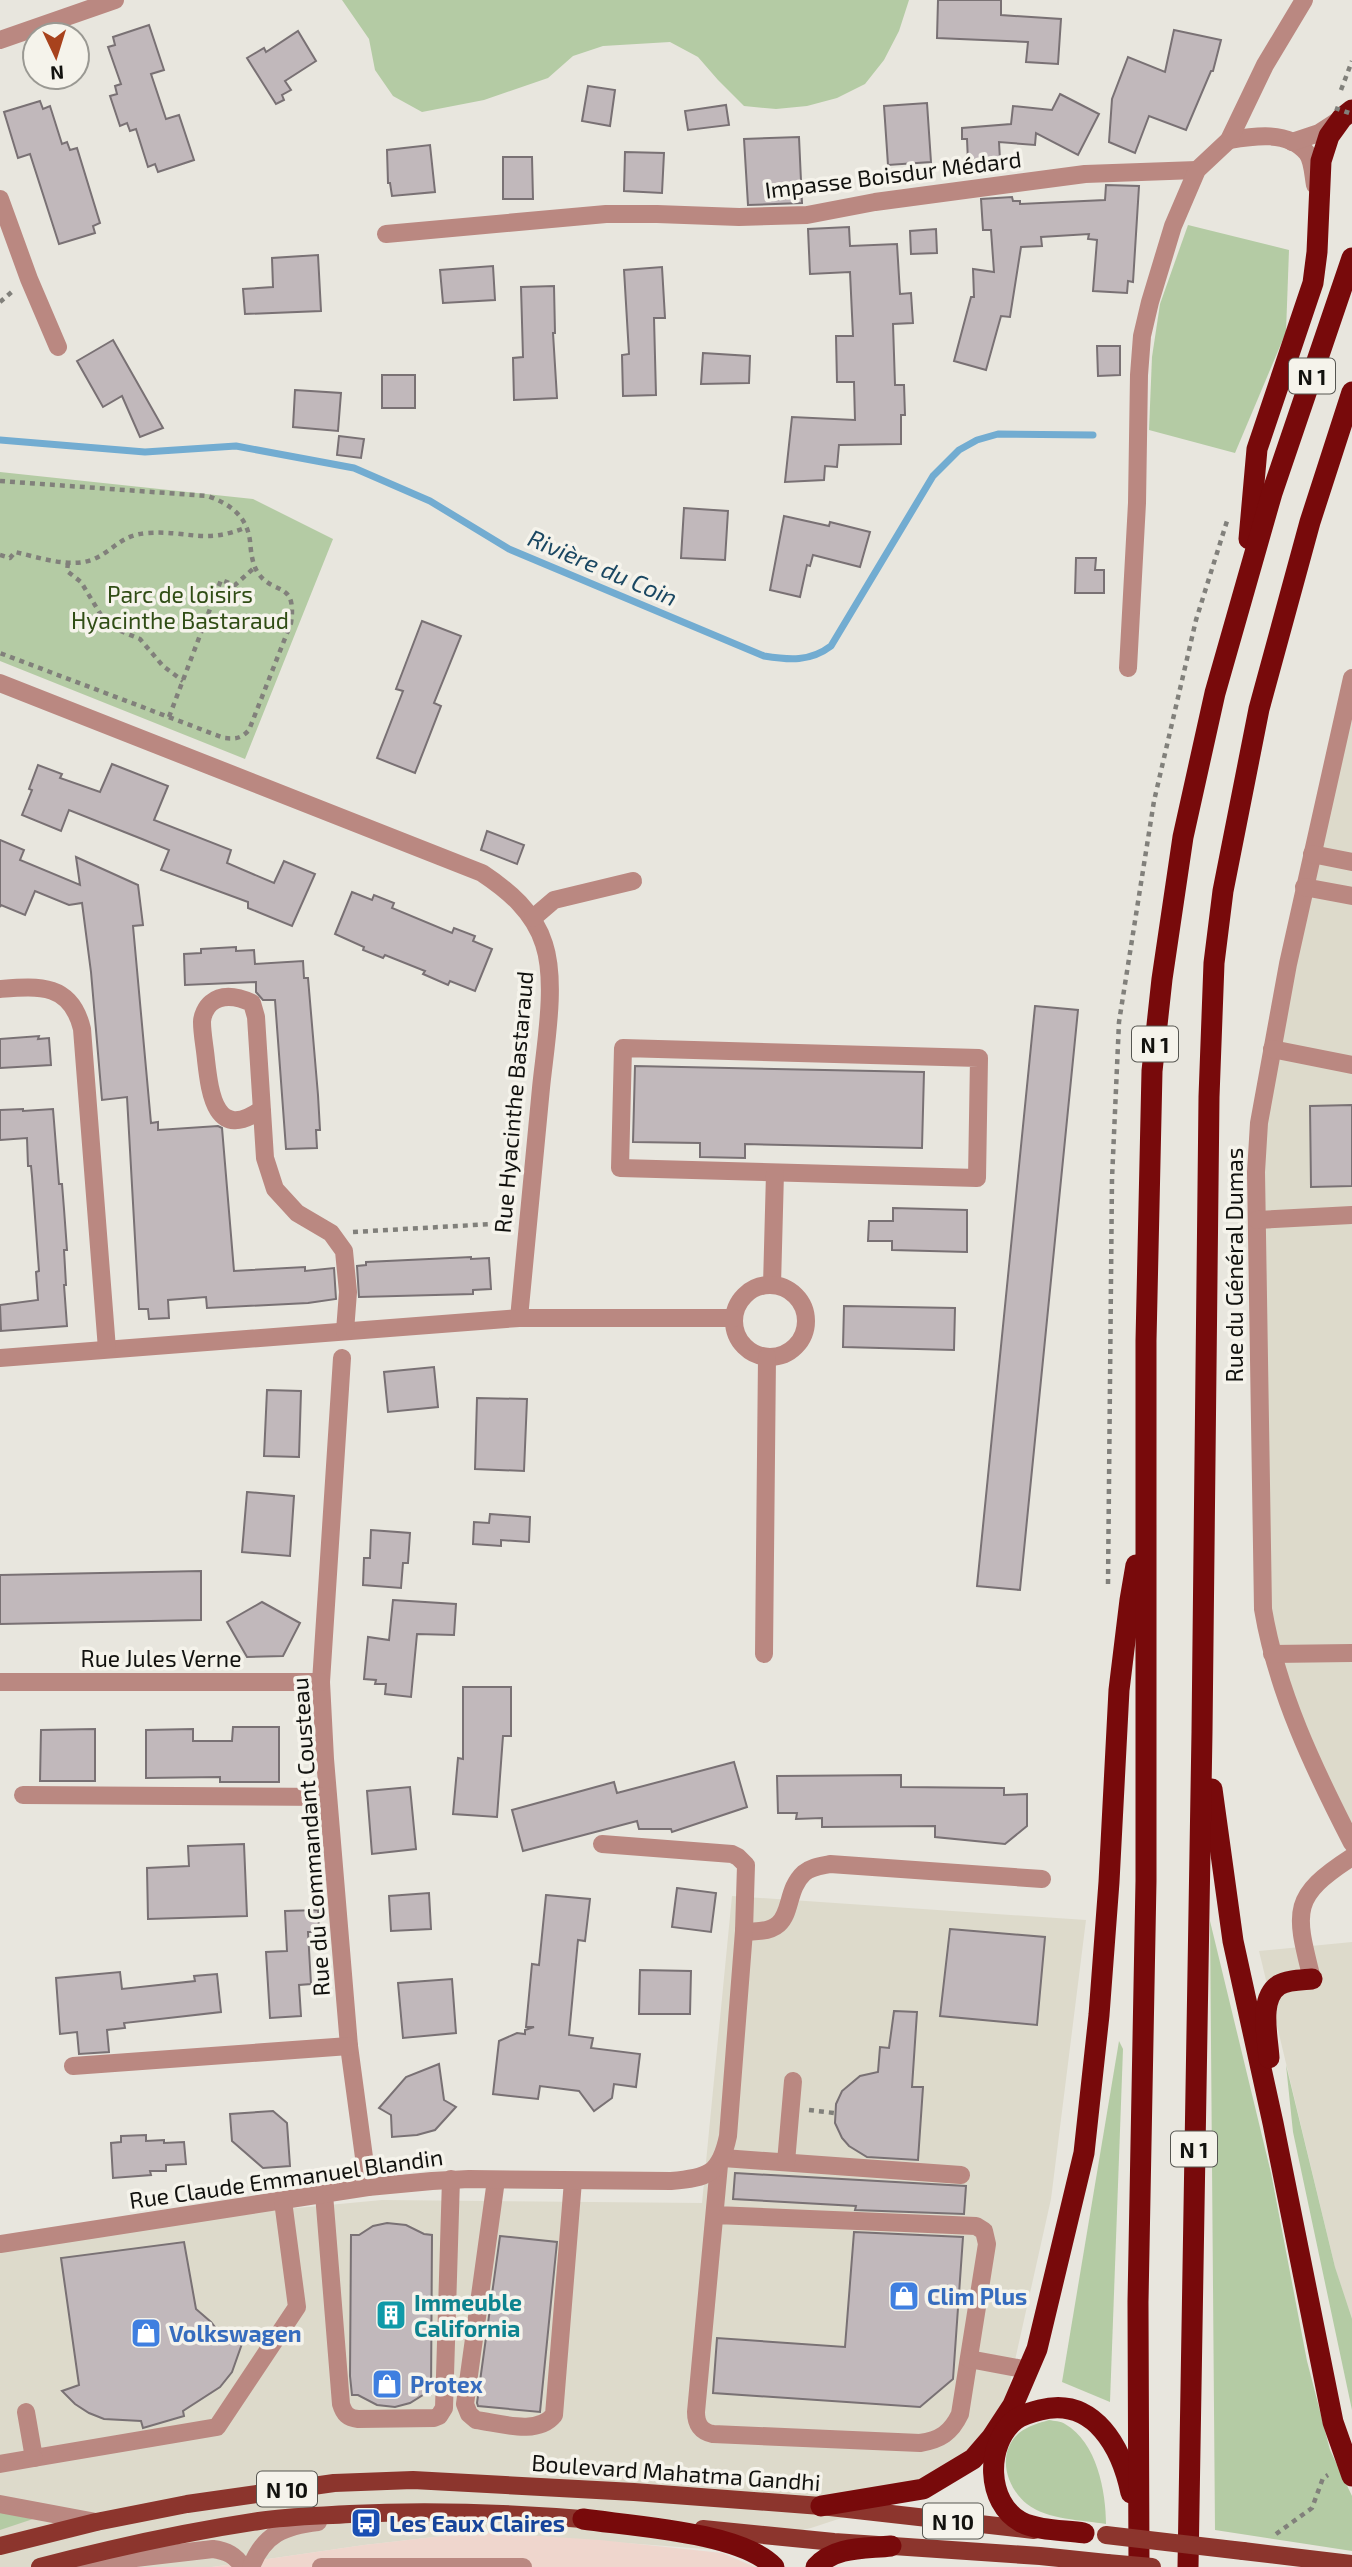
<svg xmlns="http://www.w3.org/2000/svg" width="1352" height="2567" viewBox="0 0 1352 2567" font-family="'Exo 2',sans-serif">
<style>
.built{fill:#dddacb}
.medical{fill:#efd6cd}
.green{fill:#b4cba4}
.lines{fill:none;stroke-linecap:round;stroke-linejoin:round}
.stream{stroke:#72acd1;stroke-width:7}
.building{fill:#c1b8bb;stroke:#797174;stroke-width:2}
.path{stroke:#81807b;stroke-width:4.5;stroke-dasharray:5 5;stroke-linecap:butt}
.minor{stroke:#ba8881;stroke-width:18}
.major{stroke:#8c352d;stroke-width:18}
.highway{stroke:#780a0b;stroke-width:21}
.path-bridge{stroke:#81807b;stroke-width:4.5;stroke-dasharray:5 5;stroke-linecap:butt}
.major-bridge{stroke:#8c352d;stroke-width:18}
.labels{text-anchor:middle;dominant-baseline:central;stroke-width:7;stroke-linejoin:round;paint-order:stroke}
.shield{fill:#f5f3eb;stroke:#565651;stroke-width:2}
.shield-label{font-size:21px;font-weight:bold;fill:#12120f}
.street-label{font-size:23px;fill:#12120f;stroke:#f5f3eb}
.park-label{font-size:23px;fill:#304d15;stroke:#f5f3eb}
.shop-label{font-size:23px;font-weight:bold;fill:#366cbe;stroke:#f5f3eb;text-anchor:start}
.culture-label{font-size:23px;font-weight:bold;fill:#0d838f;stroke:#f5f3eb;text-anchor:start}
.transit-label{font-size:23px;font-weight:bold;fill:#164399;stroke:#f5f3eb;text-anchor:start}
.water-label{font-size:24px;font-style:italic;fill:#1a4762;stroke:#f5f3eb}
</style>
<rect width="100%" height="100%" fill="#e8e6de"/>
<g class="built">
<path d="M1352,678v1154l-84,-191 -12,-469z"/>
<path d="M732,1896l354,24 -35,279 -44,197 -23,52 -39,36 -134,44 -92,22 -241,-18 -114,13 -152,22h-212v-317l190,-32 192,-18 320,3z"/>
<path d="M1352,1942v381l-17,-56 -76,-316z"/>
</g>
<path class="medical" d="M478,2532l122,8 122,13 33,14h-543l152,-22z"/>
<g class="green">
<path d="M342,0h567l-10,31 -15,29 -19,24 -28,14 -30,8 -31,3 -32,-3 -26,-26 -20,-23 -28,-15 -67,4 -30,10 -25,22 -64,22 -62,12 -29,-16 -18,-26 -6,-31z"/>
<path d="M1188,225l101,25 -3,82 -51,121 -86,-23 3,-73 8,-53z"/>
<path d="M0,472l253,27 80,40 -88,220 -245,-98z"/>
<path d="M1210,1921l61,252 36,188 23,89 22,46v55l-137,-21z"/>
<path d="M1119,2041l4,8 -13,353 -48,-20z"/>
<path d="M1286,2065l49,202 17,52v91l-59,-278z"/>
<path d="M1049,2420c5,1 12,1 16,4 32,18 41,68 41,100 -23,-4 -59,-4 -79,-20 -21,-17 -31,-51 -8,-71 9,-7 20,-10 30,-13z"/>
<path d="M0,2512l33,7 -33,11z"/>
</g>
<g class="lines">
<path class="stream" d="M0,440l145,12 91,-6 118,22 76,33 79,48 255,107c25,4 46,6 67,-10l102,-170 26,-26 18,-10 21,-6 95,1"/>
</g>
<g class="building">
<path d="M938,0h63v15l60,4 -3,45 -32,-2 2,-20 -91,-4z"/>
<path d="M149,25l15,45 -13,4 15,45 13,-4 15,45 -36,12 -3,-8 -7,3 -12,-38 -6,2 -3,-8 -7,3 -10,-30 7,-2 -2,-8 6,-2 -13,-37 7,-2 -2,-8z"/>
<path d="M1174,30l47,10 -8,31h-2l-25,59 -37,-14 -14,37 -26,-11 3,-43 16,-42 37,15z"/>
<path d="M298,31l18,30 -31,20 6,9 -9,5 2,5 -8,4 -29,-46 17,-10 2,4z"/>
<path d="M588,86l27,4 -5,36 -28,-5z"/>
<path d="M1060,94l39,20 -21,41 -42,-22 -1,12 -36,-3 1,18 -32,2 -1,-23h-5v-11l49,-4 2,-18 39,4z"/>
<path d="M40,101l3,8 7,-3 12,38 5,-2 3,8 7,-2 23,75 -7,3 2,7 -36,11 -29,-90 -12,4 -14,-46z"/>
<path d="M927,103l4,59 -43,3 -4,-59z"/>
<path d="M726,105l3,20 -41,5 -3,-19z"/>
<path d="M799,137l3,66 -54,2 -4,-66z"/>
<path d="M430,145l5,47 -43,4 -2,-13h-2l-1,-33z"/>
<path d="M625,152l39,1 -2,40 -38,-2z"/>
<path d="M503,157h29l1,42h-30z"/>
<path d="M1106,185l33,1 -6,96 -5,-1 -1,12 -34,-2 4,-51 -9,-1 1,-5 -48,3 1,9 -21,1 -11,70 -9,-1 -15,54 -32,-9 17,-64h3l-1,-28 21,3 -3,-42h-8l-2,-31 31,-2 1,4h7v3l85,-4z"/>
<path d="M849,227l1,19 47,-2 3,50 11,-1 2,30 -20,1 2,61h9l1,30h-4v29l-62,1 -2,22 -12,-1 -1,14 -39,2 7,-65 63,3 -1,-38h-17l-1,-46h17l-3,-64 -40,2 -2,-45z"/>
<path d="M936,229l1,24 -26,1 -1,-23z"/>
<path d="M318,255l3,56 -76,3 -2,-25 30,-2 -1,-29z"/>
<path d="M493,266l2,34 -52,3 -3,-33z"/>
<path d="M662,267l3,51h-11l2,77 -33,1 -1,-41 7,-1 -5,-84z"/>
<path d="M554,286l1,47h-2l4,65 -43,2 -1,-42 10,-1 -2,-70z"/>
<path d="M113,340l50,88 -23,9 -18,-41 -19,11 -26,-46z"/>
<path d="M1097,346h23v29l-22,1z"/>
<path d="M703,353l47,3 -1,27 -48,1z"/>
<rect x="382" y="375" width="33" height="33"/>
<path d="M295,390l46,3 -3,38 -45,-4z"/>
<path d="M339,436l25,3 -3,19 -24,-3z"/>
<path d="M684,508l44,3 -3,49 -44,-2z"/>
<path d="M784,516l45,10 1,-4 40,10 -10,35 -47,-12 -3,11 -3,-1 -7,32 -30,-7z"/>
<path d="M1076,558h20l-1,12h9v23h-29z"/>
<path d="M422,621l39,15 -27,67 7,3 -26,67 -38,-15 26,-67 -7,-2z"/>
<path d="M112,764l56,22 -14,34 77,30 -4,13 47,20 10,-22 31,13 -23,52 -44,-18v-6l-87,-32 8,-20 -27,-11 -73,-29 -8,21 -39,-16 10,-25 -3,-1 9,-24 24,9 -2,4 40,14z"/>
<path d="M487,831l37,14 -7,19 -36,-14z"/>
<path d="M0,840l24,10 -4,10 60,25 -4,-28 62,28 5,40 -10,1 18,197 7,-1v8l60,-4 4,2 12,143 71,-4v4l29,-3 2,31 -28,4 -101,5 -1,-11 -38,3 1,18 -20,1 -1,-10h-9l-12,-212 -25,3 -11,-128 -9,-69 -13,2 -34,-14 -10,24 -24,-10 -1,2z"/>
<path d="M352,892l20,8 2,-5 20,8 -2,5 60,25 2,-5 21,8 -2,5 19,8 -17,42 -25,-10 -2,4 -25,-11 2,-3 -40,-16 -2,3 -20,-8 1,-3 -29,-13z"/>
<path d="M236,947v4l18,-1 1,14 48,-3 1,17h4l10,117 2,35h-4l1,18 -31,1 -11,-149h-12l-7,-8v-10l-71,3 -1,-31 17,-1v-4z"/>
<path d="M1035,1006l43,4 -58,580 -43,-4z"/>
<path d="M39,1036l-1,3 11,-1 2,27 -51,3v-29z"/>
<path d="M635,1066l289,6 -2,76 -177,-4v14l-45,-1v-14l-67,-1z"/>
<path d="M1352,1105v81l-41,1 -1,-81z"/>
<path d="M23,1109v2l30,-2 6,75h3l2,25 3,41h-3l2,35h-2l3,41 -66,5 -1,-26 38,-5 -2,-28 3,-1 -7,-95 -1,-10h-3l-1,-28 -27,2v-30z"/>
<path d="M893,1208l74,2v42l-75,-2v-9h-24l1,-20h24z"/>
<path d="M471,1257v2l18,-1 2,31 -18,1v4l-114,3 -2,-31 9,-1v-3z"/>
<path d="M844,1306l111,2 -1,42 -111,-3z"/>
<path d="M434,1367l4,40 -50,5 -4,-40z"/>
<path d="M267,1390l34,1 -2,66 -35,-1z"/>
<path d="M477,1398l50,1 -3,72 -49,-2z"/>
<path d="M247,1492l47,4 -4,60 -48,-4z"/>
<path d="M490,1514l40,3 -1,25 -28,-2v6l-28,-2 1,-22 15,1z"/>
<path d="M371,1530l39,3 -2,30h-5l-2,25 -38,-3 1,-27h6z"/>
<path d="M201,1571v49l-201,4v-49z"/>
<path d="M393,1600l63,4 -2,31 -37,-1 -6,63 -26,-3 1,-10h-11l1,-4 -12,-1 4,-42 21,3z"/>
<path d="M262,1602l38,21 -17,33 -36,1 -20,-35z"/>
<path d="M463,1687h48v49h-8l-6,81 -44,-3 5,-56 5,1z"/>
<path d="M233,1727h46v55h-59v-5l-74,1v-48l47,-1v12h39z"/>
<path d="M95,1729v52h-55l1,-51z"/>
<path d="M734,1762l13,45 -75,25 -1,-3h-32l-2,-8 -114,30 -11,-41 102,-28 3,11z"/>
<path d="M901,1775v12l103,1v7l23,-1v32l-22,18 -70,-7v-11l-113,1v-9l-26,1 1,-6h-19l-1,-37z"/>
<path d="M410,1787l6,62 -44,5 -5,-63z"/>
<path d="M244,1844l3,72 -99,3 -1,-51 42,-2 -1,-20z"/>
<path d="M677,1888l39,5 -5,39 -39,-5z"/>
<path d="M429,1893l2,36 -40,2 -2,-35z"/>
<path d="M546,1895l44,4 -5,42 -7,-1 -9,95 24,3 -2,10 49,6 -4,33 -22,-3 -2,14 -18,13 -15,-20 -39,-5 -2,13 -45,-5 6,-53 18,-8 8,1v-4l9,-3h-8l6,-63 7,1z"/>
<path d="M318,1910l1,22h-11l3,52 -12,1 2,31 -31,2 -4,-66 21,-1 -2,-40z"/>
<path d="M950,1929l95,8 -8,88 -97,-9z"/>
<path d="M640,1970l51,1 -1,43h-51z"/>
<path d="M120,1972l2,17 73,-8 -1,-5 23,-2 4,38 -97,11 1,5 -18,2 2,22 -30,2 -2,-22 -17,2 -4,-56z"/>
<path d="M452,1979l4,54 -53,5 -5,-55z"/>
<path d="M894,2011l23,1 -5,75h11l-5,73 -51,-3 -18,-11 -7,-8 -7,-15 1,-19 6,-13 18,-15 18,-4 2,-25 9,1z"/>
<path d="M439,2064l5,36 12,7 -21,23 -18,5 -25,2 -1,-22 -12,-7 27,-31z"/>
<path d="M273,2111l14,12 3,43 -27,2 -31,-27 -2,-27z"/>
<path d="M146,2135v6l18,-1v3l20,-1 2,22 -20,1v6h-16l1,4 -38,3 -2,-35 10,-1v-6z"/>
<path d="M735,2173l231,13 -2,28 -109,-4 1,-4 -123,-7z"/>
<path d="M387,2223l19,2 18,9 8,1 -1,160h-8l-13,8 -15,4 -18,-2 -19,-10h-6l-2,-19 1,-141h8l14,-9z"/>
<path d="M854,2232l109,5 -10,142 -33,28 -207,-14 4,-55 128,9z"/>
<path d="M500,2236l57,6 -17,170 -62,-6 -1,-3z"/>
<path d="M184,2242l12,67 15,13 15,19 18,-3 -12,34 -12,15 -37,24 1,5 -41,12 -2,-7 -37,-2 -15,-6 -14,-9 -13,-13 17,-6 -18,-127z"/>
</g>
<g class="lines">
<g class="path">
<path d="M1341,90l11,-29"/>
<path d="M0,302l14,-12"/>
<path d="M0,481l208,15c22,8 39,20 42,45 1,11 2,23 8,32 16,23 39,7 33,50l-42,107c-8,9 -14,9 -25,8l-224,-85"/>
<path d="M0,555l10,3 5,-6c23,5 55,17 79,7 20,-9 27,-24 53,-26 41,-3 57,12 100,-6"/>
<path d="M68,563l-1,8 14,11 23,38 7,7 29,12 23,27 20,15"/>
<path d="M169,717l52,-137 14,5 20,-18"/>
<path d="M353,1232l156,-9"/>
<path d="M1108,1584l4,-405 7,-157 35,-221 42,-181 31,-99"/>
<path d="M809,2110l25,3"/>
<path d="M1276,2534l36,-26 11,-30 5,-3"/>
</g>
<g class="minor">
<path d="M0,40l115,-40"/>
<path d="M1229,140c24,-4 60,-10 78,13 6,8 6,22 8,32"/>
<path d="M1292,142l27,-9 20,-13"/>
<path d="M0,199l29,80 29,68"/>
<path d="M386,234l220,-20h51l82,3 68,-2 68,-13 210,-28 112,-4"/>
<path d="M1128,668l9,-165 2,-128 3,-39 8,-34 23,-76 24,-56 32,-30 36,-75 39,-65"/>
<path d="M1352,678l-64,286 -29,159 -3,49 7,437c14,83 51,160 89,234"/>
<path d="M0,683l482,190c27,18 52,39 62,71 13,39 1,103 -3,144 -7,77 -15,153 -22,230l-519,40"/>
<path d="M1312,854l40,8"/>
<path d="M1304,887l48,9"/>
<path d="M533,918l21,-18 79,-19"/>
<path d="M0,989c39,-3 71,-6 82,40l25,320"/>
<path d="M623,1048l356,10 -2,120 -357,-10z"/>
<path d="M1272,1049l80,16"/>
<path d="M262,1109c-46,33 -52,-14 -56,-49 -1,-12 -4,-26 -4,-38 0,-6 4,-15 9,-19 12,-10 28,-6 41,0l4,14 9,141 10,31 22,24 34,20 13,18 4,41 -3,39"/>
<path d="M1257,1220l95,-5"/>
<path d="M772,1285l3,-112"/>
<circle cx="770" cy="1321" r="36"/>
<path d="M519,1318h215"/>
<path d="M342,1358l-21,324 4,77 24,287 19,141"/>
<path d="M764,1654l3,-297"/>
<path d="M1272,1654l80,-1"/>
<path d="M0,1682h321"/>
<path d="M23,1795l305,2"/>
<path d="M744,1931c57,5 35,-35 60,-58 7,-6 17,-7 26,-9l212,15"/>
<path d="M1312,1979c-17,-68 -22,-82 40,-122"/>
<path d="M73,2066l276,-20"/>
<path d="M723,2158l238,17"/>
<path d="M786,2162l7,-81"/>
<path d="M496,2180l-31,224 4,10 7,6c24,3 61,16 78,-5l19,-234"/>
<path d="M324,2194l17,210c3,10 7,14 17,15l76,-1 5,-2 5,-8 7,-229"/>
<path d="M715,2215l261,11 8,5 3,13 -27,170c-9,19 -20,26 -40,29l-207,-9c-12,-2 -17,-10 -17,-22l23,-247"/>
<path d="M0,2244l368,-57 64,-6 37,-2 202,2c37,-3 49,-7 57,-45l16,-205 2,-66 -8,-8 -6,-3 -130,-10"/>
<path d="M969,2359l59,11"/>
<path d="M26,2412l8,46 183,-31 80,-120 -14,-106"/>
<path d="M0,2464l34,-6"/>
<path d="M0,2504l96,18"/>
<path d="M67,2566l146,-17c14,2 22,6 30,18"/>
<path d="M251,2567c13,-33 33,-41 67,-45"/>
<path d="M321,2567h202"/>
</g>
<g class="major">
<path d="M703,2529l131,13 206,14 67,7"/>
<path d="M0,2546l96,-24 91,-18 147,-21 79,-3 221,12 187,14 213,24"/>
<path d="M1243,2551l109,13"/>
<path d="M40,2567c72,-19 146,-35 219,-46 30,-5 60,-5 91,-7 82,-4 163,-1 244,6"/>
</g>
<g class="highway">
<path d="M1249,539l8,-90 56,-166 4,-31 4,-91 8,-25 13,-18 10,-8"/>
<path d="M1212,1789l21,152 40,182 60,299 19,54"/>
<path d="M1269,2058c-1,-21 -11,-59 10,-73 8,-5 23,-5 33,-6"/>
<path d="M821,2506l102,-17 50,-30 19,-22 21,-32 24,-56 47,-196 15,-138 10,-133 10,-192 11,-90 6,-35"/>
<path d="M583,2519c48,7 159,13 191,48"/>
<path d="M1084,2533c-19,-3 -45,-2 -63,-11 -35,-19 -36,-78 -6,-102 6,-5 17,-8 25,-10 55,-14 82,39 91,83"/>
<path d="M816,2567c19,-21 49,-18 75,-21"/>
<path d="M1139,2567l-1,-265 8,-421v-540l6,-270 10,-92 21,-142 32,-144 57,-200 80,-235"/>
<path d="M1188,2567l14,-835 7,-635 5,-134 9,-72 36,-182 51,-187 42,-130"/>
</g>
<path class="path-bridge" d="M1335,108l17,6"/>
<g class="major-bridge">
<path d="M1106,2535l137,16"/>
<path d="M1107,2563l45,4"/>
</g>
</g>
<defs>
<g id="shop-square" transform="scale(1.575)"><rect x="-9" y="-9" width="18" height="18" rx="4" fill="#3f7fe0" stroke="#f5f3eb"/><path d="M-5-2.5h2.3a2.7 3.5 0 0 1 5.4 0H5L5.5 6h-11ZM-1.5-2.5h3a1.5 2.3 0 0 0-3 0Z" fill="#fff"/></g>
<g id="building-square" transform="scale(1.575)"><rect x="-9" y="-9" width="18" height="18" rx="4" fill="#0f9aa8" stroke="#f5f3eb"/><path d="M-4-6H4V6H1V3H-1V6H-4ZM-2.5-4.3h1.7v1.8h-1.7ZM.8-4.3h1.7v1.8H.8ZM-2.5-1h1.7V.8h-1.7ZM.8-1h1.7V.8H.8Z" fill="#fff"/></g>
<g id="bus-square" transform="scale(1.575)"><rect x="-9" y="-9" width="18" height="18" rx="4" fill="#1a4fb4" stroke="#f5f3eb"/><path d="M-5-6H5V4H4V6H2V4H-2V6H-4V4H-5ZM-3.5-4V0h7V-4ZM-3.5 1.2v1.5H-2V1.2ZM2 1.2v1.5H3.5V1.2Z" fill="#fff"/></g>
</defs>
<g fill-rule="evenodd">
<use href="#shop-square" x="904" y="2296"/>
<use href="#building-square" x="391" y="2315"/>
<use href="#shop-square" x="146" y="2333"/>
<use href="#shop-square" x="387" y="2384"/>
<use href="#bus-square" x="366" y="2523"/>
</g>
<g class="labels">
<g class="shield">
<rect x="1289" y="358.5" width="46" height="35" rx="5"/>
<rect x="1132" y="1026.5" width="46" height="35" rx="5"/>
<rect x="1171" y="2131.5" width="46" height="35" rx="5"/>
<rect x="257" y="2471.5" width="60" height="35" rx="5"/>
<rect x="923" y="2503.5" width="60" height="35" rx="5"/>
</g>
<g class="shield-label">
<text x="1312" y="376">N 1</text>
<text x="1155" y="1044">N 1</text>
<text x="1194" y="2149">N 1</text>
<text x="287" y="2489">N 10</text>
<text x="953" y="2521">N 10</text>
</g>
<g class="street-label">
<text transform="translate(893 174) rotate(-7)">Impasse Boisdur Médard</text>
<text transform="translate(513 1102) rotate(-85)">Rue Hyacinthe Bastaraud</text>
<text transform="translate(1234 1265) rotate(-90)">Rue du Général Dumas</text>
<text x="161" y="1658">Rue Jules Verne</text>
<text transform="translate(310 1837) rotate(-94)">Rue du Commandant Cousteau</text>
<text transform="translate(286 2178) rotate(-8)">Rue Claude Emmanuel Blandin</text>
<text transform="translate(676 2472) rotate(4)">Boulevard Mahatma Gandhi</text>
</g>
<g class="park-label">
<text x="180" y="594">Parc de loisirs<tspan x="180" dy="26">Hyacinthe Bastaraud</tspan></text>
</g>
<g class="shop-label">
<text x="927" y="2296">Clim Plus</text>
<text x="169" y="2333">Volkswagen</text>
<text x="410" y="2384">Protex</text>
</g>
<g class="culture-label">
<text x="414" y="2302">Immeuble<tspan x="414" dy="26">California</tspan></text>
</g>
<g class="transit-label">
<text x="389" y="2523">Les Eaux Claires</text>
</g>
<g class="water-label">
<text transform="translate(603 567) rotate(23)">Rivière du Coin</text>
</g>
</g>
<g transform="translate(56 56) rotate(176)"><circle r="33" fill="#f5f3eb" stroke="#9a9993" stroke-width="2"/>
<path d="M0-5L12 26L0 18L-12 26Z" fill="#a8421d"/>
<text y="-10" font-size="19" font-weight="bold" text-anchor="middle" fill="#12120f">N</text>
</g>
</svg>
